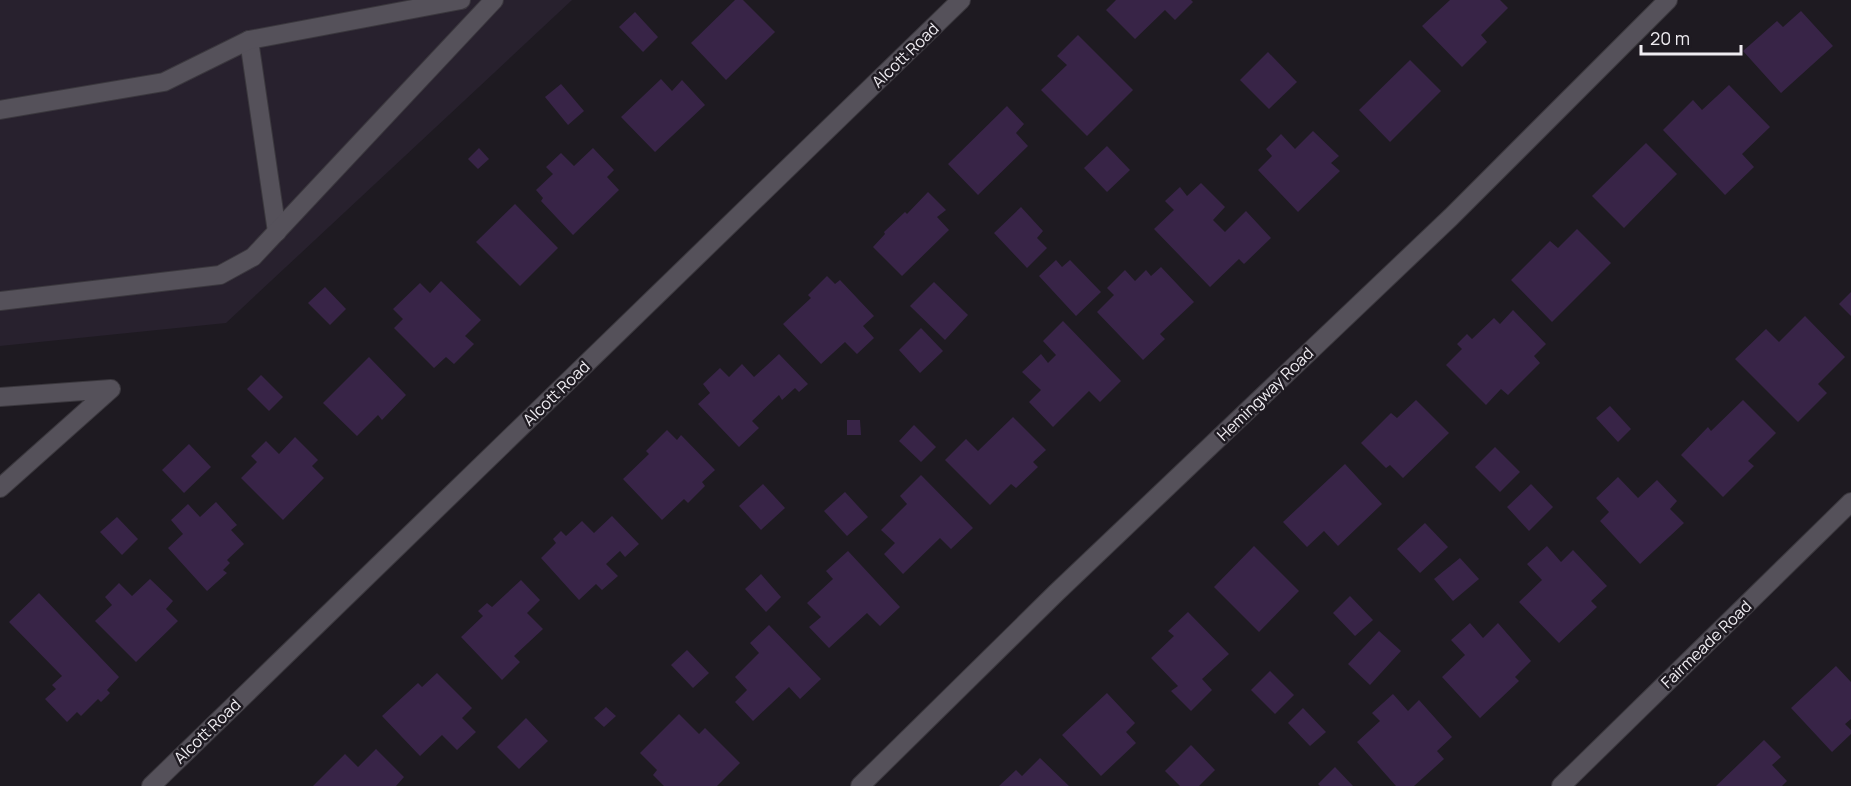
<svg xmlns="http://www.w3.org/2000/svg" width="1851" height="786" viewBox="0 0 1851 786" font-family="Manrope,sans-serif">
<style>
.built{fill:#28212e}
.building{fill:#382447}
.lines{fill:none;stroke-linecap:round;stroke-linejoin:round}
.minor-casing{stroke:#3b383e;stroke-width:20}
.minor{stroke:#55515a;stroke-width:18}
.labels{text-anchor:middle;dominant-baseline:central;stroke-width:5;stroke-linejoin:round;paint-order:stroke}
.street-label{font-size:16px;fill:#efecf1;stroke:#1e1a21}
</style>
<rect width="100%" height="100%" fill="#1e1a21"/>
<path class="built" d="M0,0h572l-346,323 -226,23z"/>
<g class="building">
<path d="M735,0h8l32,32 -49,48 -35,-37z"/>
<path d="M1116,0h75l2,2 -18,18 -10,-10 -30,29 -29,-29z"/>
<path d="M1450,0h50l8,8 -27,27 6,7 -25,25 -40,-41z"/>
<path d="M1801,11l32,35 -52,47 -38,-42 34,-30 6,6z"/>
<path d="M635,12l23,25 -15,15 -24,-25z"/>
<path d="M1078,35l55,55 -46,46 -46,-46 26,-25 -10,-9z"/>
<path d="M1268,52l29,30 -28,27 -29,-29z"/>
<path d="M1410,60l31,31 -51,51 -31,-32z"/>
<path d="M661,79l11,12 10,-11 23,25 -50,47 -34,-35z"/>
<path d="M561,84l23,27 -16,14 -23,-28z"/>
<path d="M1729,85l41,42 -28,27 12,13 -29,28 -62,-65 30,-30 9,10z"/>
<path d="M1007,106l17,18 -8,9 12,13 -50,49 -30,-31z"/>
<path d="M1313,131l26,25 -8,7 9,8 -42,41 -40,-42 14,-14 -6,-7 15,-15 14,15z"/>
<path d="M1646,143l31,31 -53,54 -32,-32z"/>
<path d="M1107,146l23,24 -23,22 -23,-24z"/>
<path d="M479,148l10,11 -11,10 -10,-10z"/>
<path d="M593,148l21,22 -7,7 12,13 -46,45 -32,-34 2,-3 -7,-8 17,-16 -7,-7 15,-14 13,13z"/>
<path d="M1201,183l24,24 -12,13 12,12 21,-21 25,27 -27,26 -5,-5 -29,28 -56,-58 20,-19 -9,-9 15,-14 7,9z"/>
<path d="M928,192l18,18 -9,7 12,13 -47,46 -29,-29 12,-13 -1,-2 21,-20 2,2z"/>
<path d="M515,204l43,44 -38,38 -44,-44z"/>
<path d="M1021,207l22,24 -6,7 10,10 -20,20 -33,-35z"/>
<path d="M1577,229l34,34 -59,59 -41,-42 39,-39 8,7z"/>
<path d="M1056,260l6,7 8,-7 31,32 -25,24 -37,-40z"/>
<path d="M1161,267l33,35 -34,32 5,5 -22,21 -46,-48 17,-17 -7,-7 18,-18 10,11 11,-11 5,6z"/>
<path d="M827,276l8,8 5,-4 34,36 -11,10 11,12 -17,16 -12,-12 -24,22 -38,-40 28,-26 -3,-3z"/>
<path d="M441,281l40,39 -16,16 9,8 -20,20 -8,-7 -12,11 -40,-40 9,-9 -10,-10 27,-26 10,10z"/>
<path d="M934,282l34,33 -23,25 -35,-34z"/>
<path d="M325,287l21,22 -16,16 -22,-22z"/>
<path d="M1851,292v24l-12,-12z"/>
<path d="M1513,310l33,34 -12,12 6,7 -32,32 -7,-6 -15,16 -40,-40 16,-16 -5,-5 10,-10 5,5 22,-21 6,6z"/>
<path d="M1805,316l40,41 -27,27 9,9 -29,29 -63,-63 31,-30 13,13z"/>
<path d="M1063,321l58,60 -21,21 -11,-11 -36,36 -24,-25 12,-12 -19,-18 19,-18 7,9 8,-8 -13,-14z"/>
<path d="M921,328l22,23 -23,22 -21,-23z"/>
<path d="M779,354l29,30 -9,8 -4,-4 -13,12 -3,-5 -27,26 7,7 -20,19 -41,-43 12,-11 -7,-9 17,-16 9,9 13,-13 12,13z"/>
<path d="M369,357l37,38 -24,25 -4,-5 -21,21 -34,-33z"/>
<path d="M261,375l22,22 -14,14 -22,-22z"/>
<path d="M1416,400l33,33 -46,45 -13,-13 -4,3 -25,-25 30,-30 6,5z"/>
<path d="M1743,400l33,33 -28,28 6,5 -31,31 -42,-42 27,-28 3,4z"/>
<path d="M1610,406l21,23 -13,13 -22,-24z"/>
<path d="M1013,417l33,33 -13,12 5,5 -22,21 -5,-4 -21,21 -45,-45 21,-21 12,12z"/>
<path d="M847,420h13l1,15h-14z"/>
<path d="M914,425l22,22 -15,15 -22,-21z"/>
<path d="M667,430l10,10 4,-5 34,35 -13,12 3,4 -17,17 -4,-4 -22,21 -39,-41 26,-25 -3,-3z"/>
<path d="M295,437l23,23 -6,6 12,12 -41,42 -42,-42 16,-16 -6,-6 15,-15 13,13z"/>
<path d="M189,444l22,23 -27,26 -22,-23z"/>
<path d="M1495,447l25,25 -20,20 -25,-25z"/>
<path d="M1345,464l37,40 -44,42 -14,-15 -17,16 -24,-25z"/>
<path d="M921,475l52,53 -22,21 -11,-11 -37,36 -19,-20 11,-11 -14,-13 26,-26 -7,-8z"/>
<path d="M1618,477l20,21 19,-18 20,21 -7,8 14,14 -44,41 -40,-43 9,-9 -13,-14z"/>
<path d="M763,484l22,24 -24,22 -22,-24z"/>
<path d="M1531,484l22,23 -24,24 -22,-24z"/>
<path d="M845,492l23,25 -21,19 -23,-25z"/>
<path d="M216,502l21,23 -6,5 13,14 -17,16 3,3 -7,7 4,3 -20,18 -39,-43 15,-14 -12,-14 17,-16 12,13z"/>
<path d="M612,516l27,28 -14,13 -5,-6 -14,13 12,12 -16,14 -6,-6 -17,16 -38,-42 15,-15 -3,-4 8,-8 5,5 16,-15 12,12z"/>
<path d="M117,517l21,22 -16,16 -22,-23z"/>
<path d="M1425,523l23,24 -28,26 -23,-24z"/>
<path d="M1254,546l45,45 -40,41 -45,-45z"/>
<path d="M1547,546l14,16 12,-12 34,36 -16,15 6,6 -38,36 -40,-41 23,-22 -15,-16z"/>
<path d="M848,551l52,56 -20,19 -13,-13 -38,35 -20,-21 12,-10 -14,-14 26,-24 -7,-8z"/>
<path d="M1460,558l19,21 -26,22 -19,-22z"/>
<path d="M761,574l20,23 -15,15 -21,-23z"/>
<path d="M150,579l23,22 -7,8 12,12 -42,41 -41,-41 17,-16 -7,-8 14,-14 13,13z"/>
<path d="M521,580l19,20 -13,13 16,16 -29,27 6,6 -18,18 -41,-43 22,-21 -5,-5 9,-8 5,4z"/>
<path d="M39,593l80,84 -12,13 3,3 -9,9 -3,-3 -17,17 -4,-4 -10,10 -22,-23 11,-10 -4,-4 10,-9 -53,-54z"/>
<path d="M1350,596l23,24 -18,16 -22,-23z"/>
<path d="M1188,612l41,42 -27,25 10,11 -21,21 -20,-20 7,-5 -27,-28 23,-22 -6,-5z"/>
<path d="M1470,623l13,15 15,-15 33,38 -16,16 4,4 -39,37 -38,-41 23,-22 -14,-15z"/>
<path d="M769,625l52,54 -21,20 -11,-12 -36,34 -18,-19 12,-12 -12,-13 24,-24 -9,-10z"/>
<path d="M1379,631l22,20 -31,34 -22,-21z"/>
<path d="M687,650l22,23 -16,15 -22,-23z"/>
<path d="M1836,666l15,16v37l-6,5 6,6v4l-19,18 -41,-44z"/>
<path d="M1270,671l24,24 -19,19 -24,-24z"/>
<path d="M437,673l35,35 -10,10 14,14 -19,18 -15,-15 -22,21 -38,-40 36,-33 4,4z"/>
<path d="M1107,693l28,30 -9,9 10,11 -35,33 -39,-41z"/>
<path d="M1393,694l15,17 11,-11 33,37 -15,14 7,8 -30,27h-18l-39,-44 23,-21 -8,-8z"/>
<path d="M606,707l10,9 -12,11 -10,-9z"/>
<path d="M1303,708l23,24 -16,14 -22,-23z"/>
<path d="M679,714l20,20 6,-6 35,35 -23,23h-53l-11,-11 4,-5 -17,-17z"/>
<path d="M526,718l22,23 -29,28 -22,-22z"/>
<path d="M1764,740l17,17 -9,8 15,16 -5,5h-66z"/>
<path d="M1191,745l24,25 -16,16h-19l-15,-15z"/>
<path d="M376,749l28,28 -8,9h-83l32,-32 13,13z"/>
<path d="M1040,758l29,28h-70l17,-16 6,6z"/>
<path d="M1335,767l18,19h-33l-2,-2z"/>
</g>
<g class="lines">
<g class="minor-casing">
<g id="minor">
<path d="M249,40l28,192"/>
<path d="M0,110l164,-28 85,-42 212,-40"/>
<path d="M0,301l220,-26 33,-18 241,-257"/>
<path d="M0,397l111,-8 -111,99"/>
<path d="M151,786l810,-786"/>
<path d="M860,786l196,-193 395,-376 217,-217"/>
<path d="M1561,786l290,-284"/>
</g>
</g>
<use href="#minor" class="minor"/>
</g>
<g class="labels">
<g class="street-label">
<text transform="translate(905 55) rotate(-44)">Alcott Road</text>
<text transform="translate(556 393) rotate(-44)">Alcott Road</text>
<text transform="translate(1265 394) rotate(-44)">Hemingway Road</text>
<text transform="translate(1706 644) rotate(-44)">Fairmeade Road</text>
<text transform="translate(207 731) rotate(-44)">Alcott Road</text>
</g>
</g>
<path d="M1641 45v9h100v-9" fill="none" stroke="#efecf1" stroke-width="3"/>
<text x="1650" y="45" font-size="18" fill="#efecf1" stroke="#1e1a21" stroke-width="4.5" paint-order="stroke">20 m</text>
</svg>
